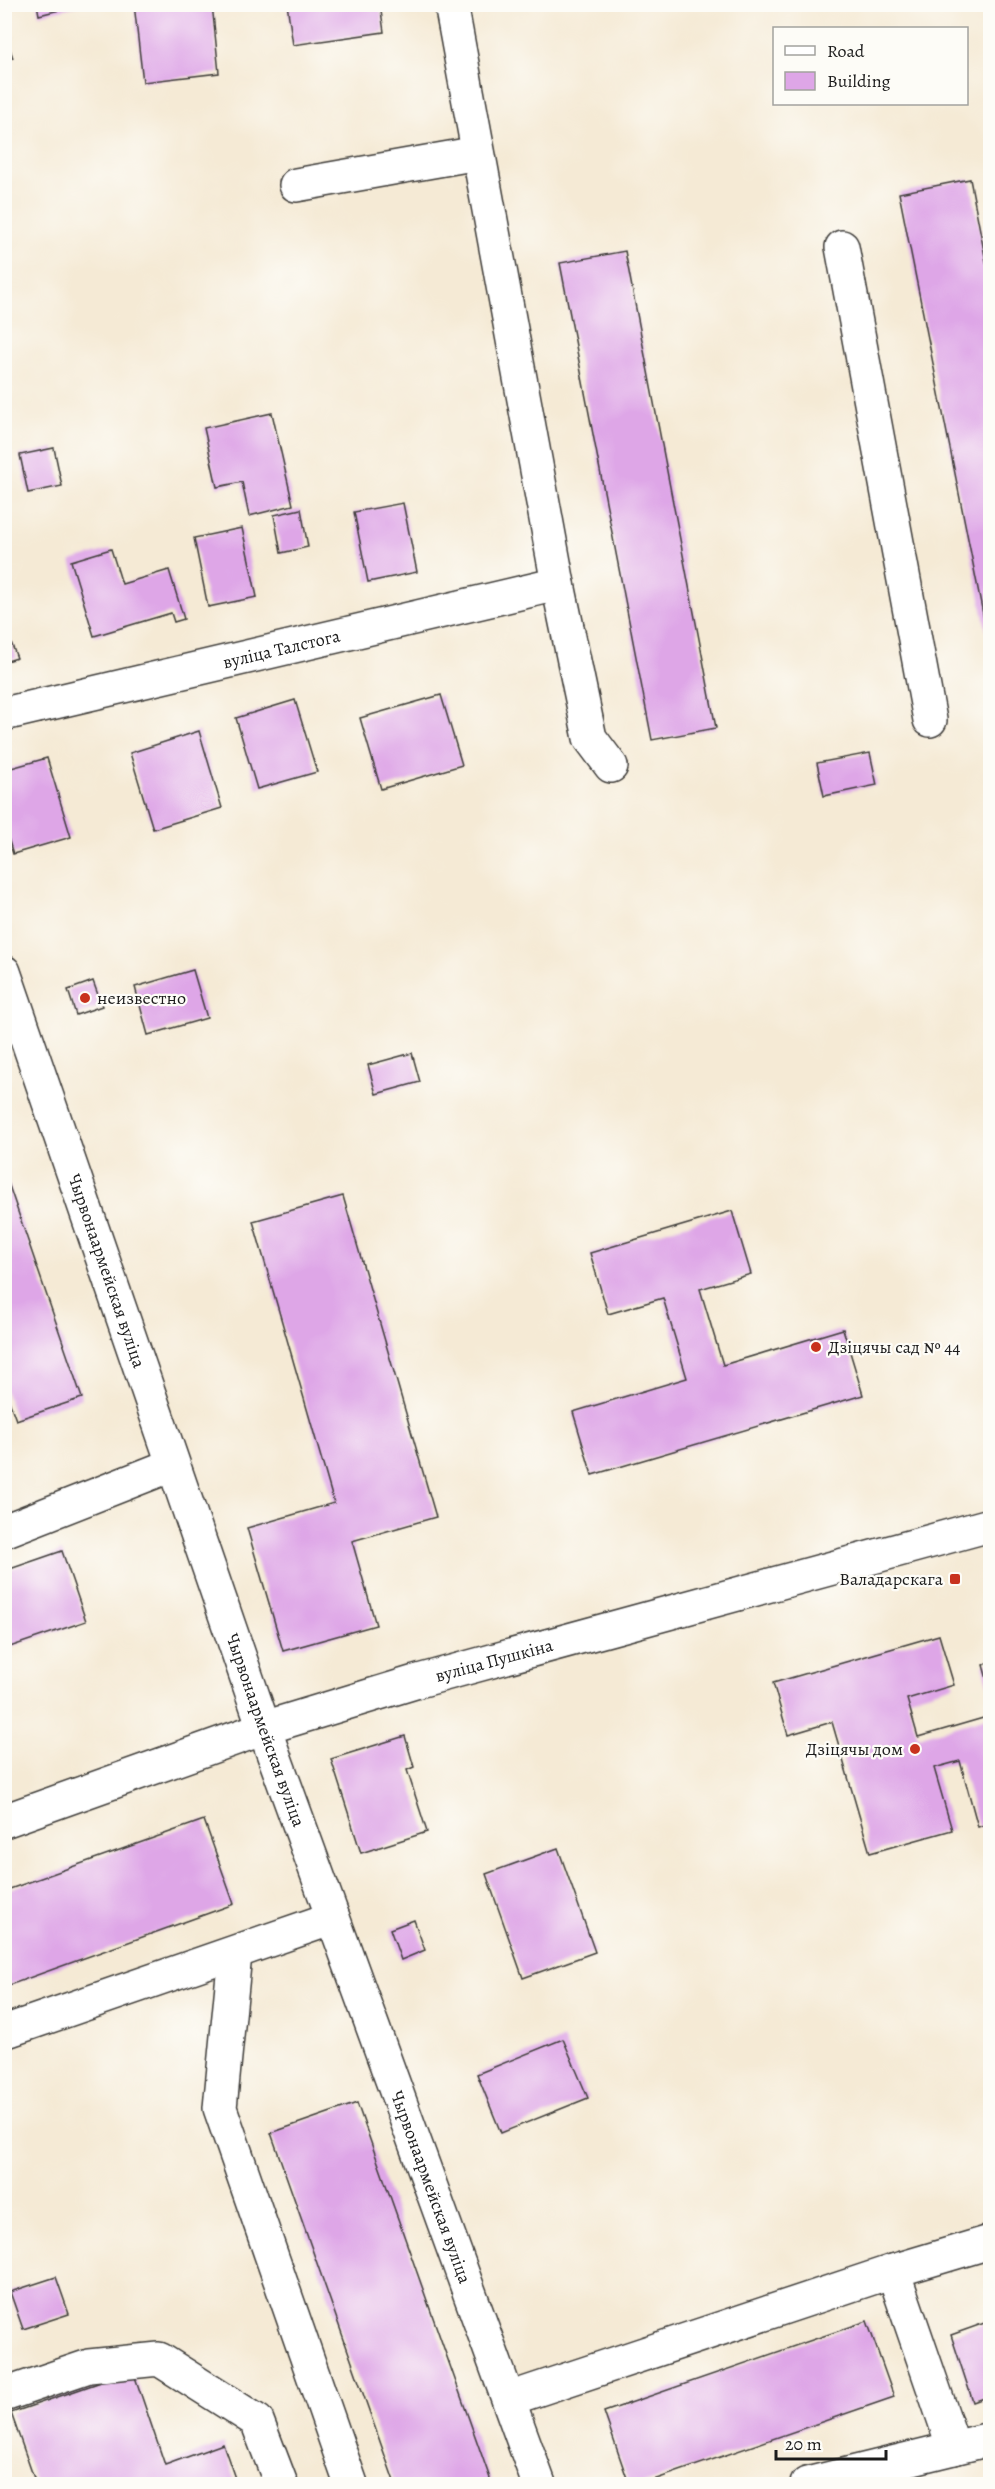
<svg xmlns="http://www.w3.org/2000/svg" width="995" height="2489" viewBox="0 0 995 2489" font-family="Alegreya,serif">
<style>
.building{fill:#dea6e7}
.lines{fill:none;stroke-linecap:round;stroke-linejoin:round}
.minor-casing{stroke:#3d3b38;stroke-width:36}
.path{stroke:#3d3b38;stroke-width:4;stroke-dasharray:1.5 4.5;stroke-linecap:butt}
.minor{stroke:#fff;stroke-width:33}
.poi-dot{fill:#c8321e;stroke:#fdfcf7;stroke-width:2}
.labels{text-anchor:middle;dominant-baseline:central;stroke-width:4.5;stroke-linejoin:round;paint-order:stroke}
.street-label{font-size:18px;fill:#1c1c1c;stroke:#fdfcf7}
.poi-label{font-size:18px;fill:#1c1c1c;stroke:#fdfcf7;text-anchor:start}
</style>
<rect width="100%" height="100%" fill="#fdfcf7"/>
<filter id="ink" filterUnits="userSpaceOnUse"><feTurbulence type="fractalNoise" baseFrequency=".0167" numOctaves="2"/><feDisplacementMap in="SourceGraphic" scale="12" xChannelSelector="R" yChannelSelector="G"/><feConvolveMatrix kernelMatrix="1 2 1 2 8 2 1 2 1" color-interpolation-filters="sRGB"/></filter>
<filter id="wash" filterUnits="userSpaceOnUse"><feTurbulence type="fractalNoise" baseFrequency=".008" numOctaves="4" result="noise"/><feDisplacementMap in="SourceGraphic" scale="24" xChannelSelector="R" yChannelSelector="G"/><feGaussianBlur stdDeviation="1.35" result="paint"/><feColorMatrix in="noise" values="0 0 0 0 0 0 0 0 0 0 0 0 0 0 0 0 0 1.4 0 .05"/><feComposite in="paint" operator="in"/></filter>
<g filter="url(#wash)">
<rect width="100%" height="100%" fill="#f5ead5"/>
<g id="blocks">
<g class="building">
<path d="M37,4h43v1l-41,10z"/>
<path d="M134,4h78l7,69 -76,9z"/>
<path d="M287,4h93l4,28 -91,13z"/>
<path d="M950,4h19v1l-17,5z"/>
<path d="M4,31l9,27 -9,3z"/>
<path d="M970,179l20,103 -1,362 -90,-451z"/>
<path d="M625,251l91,477 -64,12 -92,-477z"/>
<path d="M272,413l21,92 -44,11 -7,-34 -25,5 -13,-59z"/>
<path d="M54,448l8,38 -34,7 -8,-38z"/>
<path d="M403,503l14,69 -49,10 -14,-70z"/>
<path d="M301,509l7,38 -27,6 -7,-38z"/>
<path d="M242,528l15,69 -49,10 -14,-69z"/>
<path d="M111,549l11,35 47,-14 15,49 -10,3 -3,-9 -77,23 -23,-75z"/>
<path d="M4,624l13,34 -13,4z"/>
<path d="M441,695l21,70 -81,24 -21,-71z"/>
<path d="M295,700l22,72 -60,17 -21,-71z"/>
<path d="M199,731l23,77 -69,21 -23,-76z"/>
<path d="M870,753l7,32 -53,11 -7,-33z"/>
<path d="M47,758l24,79 -58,17 -9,-29v-55z"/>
<path d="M193,970l14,48 -59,17 -13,-48z"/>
<path d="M93,981l9,25 -26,9 -8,-25z"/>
<path d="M412,1053l8,29 -44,12 -8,-29z"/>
<path d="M4,1171l78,227 -66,22 -12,-33z"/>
<path d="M343,1196l93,321 -84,24 24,84 -93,26 -36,-123 87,-25 -81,-282z"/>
<path d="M732,1211l19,63 -51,15 23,76 120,-36 20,66 -271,80 -19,-63 114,-34 -24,-80 -55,16 -18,-61z"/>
<path d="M62,1551l24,70 -82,28v-78z"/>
<path d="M939,1635l15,50 -47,14 11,38 72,-21v107l-12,4 -18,-66 -26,7 18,62 -82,23 -38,-131 -44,13 -15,-52z"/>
<path d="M990,1662v28l-7,-25z"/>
<path d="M405,1736l9,31 -7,3 20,62 -66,21 -30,-94z"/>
<path d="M204,1820l30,84 -230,83v-96z"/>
<path d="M558,1848l37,104 -72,26 -37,-104z"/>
<path d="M414,1920l11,30 -24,10 -11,-31z"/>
<path d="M563,2039l25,59 -87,35 -24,-59z"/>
<path d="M357,2103l135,381h-97l-124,-351z"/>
<path d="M56,2277l13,37 -46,15 -13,-37z"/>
<path d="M867,2321l27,76 -252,87h-13l-25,-72z"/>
<path d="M990,2321v75l-17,6 -22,-67z"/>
<path d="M133,2371l32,94 58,-21 14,40h-201l-25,-71z"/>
</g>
</g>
</g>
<g filter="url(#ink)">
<use href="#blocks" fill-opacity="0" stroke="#3d3b38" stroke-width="1.5"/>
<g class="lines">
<g class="minor-casing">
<g id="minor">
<path d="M451,4l107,580 32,154 21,28"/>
<path d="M296,185l182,-32"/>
<path d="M842,247l88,473"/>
<path id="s1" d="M4,714l554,-130"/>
<path id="s2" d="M4,972l260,756 275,756"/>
<path d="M4,1531l168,-66"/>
<path id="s3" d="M4,1821l260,-93 151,-46 575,-157"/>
<path d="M235,1954l-15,154 131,376"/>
<path d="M4,2032l329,-114"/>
<path d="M893,2271l61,177"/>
<path d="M4,2395l85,-29 70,-7 98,62 24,63"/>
<path d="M509,2399l384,-128 97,-29"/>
<path d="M807,2484l183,-45"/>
</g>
</g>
<path class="path" d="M982,2484l8,-2"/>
<use href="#minor" class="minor"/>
</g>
</g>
<g class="poi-dot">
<circle cx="85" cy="998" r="6"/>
<circle cx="816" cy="1347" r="6"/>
<rect x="949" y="1573" width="12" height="12" rx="3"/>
<circle cx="915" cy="1749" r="6"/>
</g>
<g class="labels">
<g class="street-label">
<text stroke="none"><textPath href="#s1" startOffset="285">вуліца Талстога</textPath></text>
<text stroke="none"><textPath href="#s2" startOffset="316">Чырвонаармейская вуліца</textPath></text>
<text stroke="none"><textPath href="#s3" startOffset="516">вуліца Пушкіна</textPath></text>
<text stroke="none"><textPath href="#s2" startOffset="802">Чырвонаармейская вуліца</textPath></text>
<text stroke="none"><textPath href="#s2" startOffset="1288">Чырвонаармейская вуліца</textPath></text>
</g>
<g class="poi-label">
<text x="97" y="998">неизвестно</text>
<text x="828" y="1347">Дзіцячы сад № 44</text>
<text x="943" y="1579" text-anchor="end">Валадарскага</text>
<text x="903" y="1749" text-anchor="end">Дзіцячы дом</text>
</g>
</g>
<rect width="995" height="2489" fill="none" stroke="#fdfcf7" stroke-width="24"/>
<rect x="773" y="27" width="195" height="78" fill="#fdfcf7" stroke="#a3a29f" stroke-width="1.5"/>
<rect x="785" y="46" width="30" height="9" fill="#ffffff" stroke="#a3a29f" stroke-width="1.5"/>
<text x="827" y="57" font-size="18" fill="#1c1c1c">Road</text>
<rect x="785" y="72" width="30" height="18" fill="#dea6e7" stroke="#a3a29f" stroke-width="1.5"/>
<text x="827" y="87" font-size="18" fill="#1c1c1c">Building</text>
<path d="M776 2450v9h110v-9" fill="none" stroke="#1c1c1c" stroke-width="3"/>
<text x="785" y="2450" font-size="18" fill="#1c1c1c" stroke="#fdfcf7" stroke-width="4.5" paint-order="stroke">20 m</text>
</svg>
